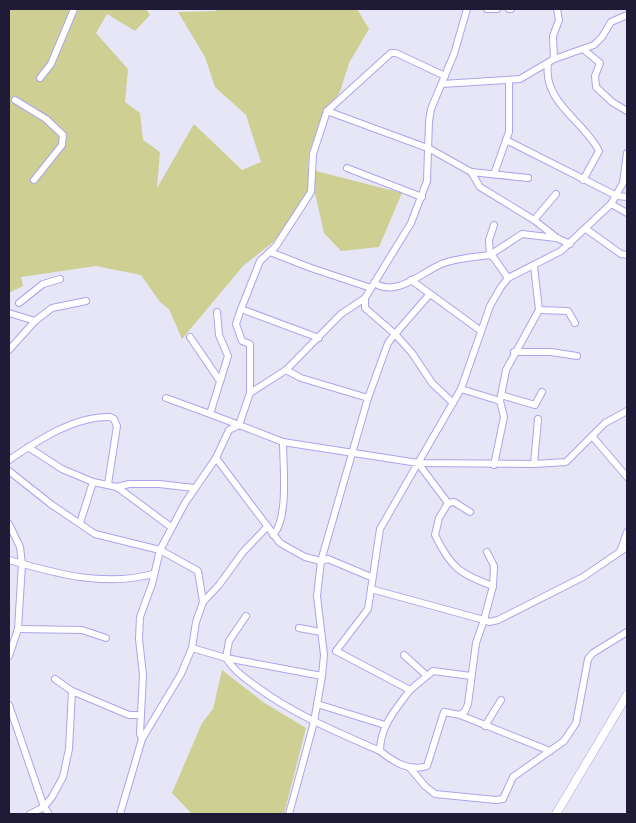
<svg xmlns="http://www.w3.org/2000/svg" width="636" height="823" viewBox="0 0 636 823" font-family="Raleway,sans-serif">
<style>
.green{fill:#cdcf93}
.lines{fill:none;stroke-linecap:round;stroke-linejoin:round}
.minor-casing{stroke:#ada3ee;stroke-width:8}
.tertiary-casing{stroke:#ada3ee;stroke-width:9}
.minor{stroke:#fff;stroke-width:6}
.tertiary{stroke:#fff;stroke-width:8}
</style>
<rect width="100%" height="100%" fill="#e7e6f6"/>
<g class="green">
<path d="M9,9h137l4,6 -15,16 -28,-17 -11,19 32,36 -3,33 15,11 3,27 17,12 -3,36 37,-64 48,46 19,-8 -15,-47 -31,-28 -10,-30 -27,-45 38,-1 2,-2h139l12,20 -20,34 -9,29 -16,21 -15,39 -1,17 94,24 -23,54 -38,4 -17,-18 -9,-40 -24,31 -19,19 -29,23 -61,73 -13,-30 -9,-7 -19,-27 -45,-9 -75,11 2,9 -14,7z"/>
<path d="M222,670l41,32 43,26 -22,86h-92l-20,-21 30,-70 11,-14z"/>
</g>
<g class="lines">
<g class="minor-casing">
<g id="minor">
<path d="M487,9h10"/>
<path d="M509,9h2"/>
<path d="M583,49l17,14 -5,13 1,11 16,15 15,9"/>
<path d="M554,59l-1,-23 6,-16 -2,-11"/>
<path d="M548,63c-6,39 36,58 51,88l-16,29"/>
<path d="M40,78l11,-14 23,-55"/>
<path d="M442,84l78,-5 34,-20 40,-14 8,-8 9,-15 16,-7"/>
<path d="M15,100l31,19 17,16 -1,10 -28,35"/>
<path d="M327,111l103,38 41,23 57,6"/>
<path d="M506,140l111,56 10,1"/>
<path d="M347,168l75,29"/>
<path d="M471,172l9,15 54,33 23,18 13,6"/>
<path d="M494,174l15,-42v-51"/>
<path d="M611,204l16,9"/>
<path d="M534,220l22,-26"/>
<path d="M494,225l-5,15 1,15 32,-21 34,4"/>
<path d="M586,229l35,25 6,1"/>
<path d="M270,252l41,16 60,20"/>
<path d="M411,280l70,51"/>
<path d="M374,283c24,15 48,-12 70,-20 14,-5 31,-6 46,-8l4,3 14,20"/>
<path d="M429,295l-34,39 17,19 20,30 21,20"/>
<path d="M19,303l24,-19 17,-5"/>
<path d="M241,309l19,-48 16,-15 35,-54 2,-38 14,-43 64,-58h5l49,23"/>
<path d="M539,310l29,1 7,12"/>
<path d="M217,312l2,23 9,21 -18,58 29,11 11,-32 36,-23"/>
<path d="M9,313l26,8"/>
<path d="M190,337l30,44"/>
<path d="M9,350l26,-29 17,-13 34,-7"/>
<path d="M514,352h37l26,4"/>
<path d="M461,389l39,12"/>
<path d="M250,393v-49l-8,-3 -6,-17 5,-15 78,29"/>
<path d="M501,395l34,10 7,-13"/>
<path d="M166,398l44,16"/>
<path d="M368,398l-67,-20 -15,-8 55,-56 24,-16 46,-75 16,-42 2,-60 2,-12 23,-55 13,-45"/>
<path d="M538,419l-4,45 32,-2 39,-39 22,-12"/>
<path d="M592,436l35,41"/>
<path d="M28,447l34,22 31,13 24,5 12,-3h30l35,4"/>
<path d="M216,458l64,85 25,14 16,4 7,-2 43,18"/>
<path d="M9,460c28,-19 65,-44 101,-43l4,2 3,7 -9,58"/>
<path d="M534,464l-116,-1 43,-74 29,-83 11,-19 7,-9 53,-27 50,-47 12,-21 4,-30"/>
<path d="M494,465l10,-48 -4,-16 6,-31 33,-60 -5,-44"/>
<path d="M9,471l43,34 43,29 65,16 38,21 5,31 -7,20 -4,26 -11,26 -39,65 -22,75"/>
<path d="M117,487l54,40"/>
<path d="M448,503l6,-1 16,10"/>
<path d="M80,523l13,-41"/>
<path d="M9,524l11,23 2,17 -4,65 -9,27"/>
<path d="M273,535c16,-16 10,-70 10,-93"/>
<path d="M487,552l7,14 -1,20"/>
<path d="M620,552l7,-20"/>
<path d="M9,560c48,14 95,27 144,14"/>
<path d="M371,589l113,31 9,-34c-33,-12 -42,-18 -58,-51l4,-17 9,-15 -30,-40"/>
<path d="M203,602l16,-17 24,-33 24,-25"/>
<path d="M246,616l-17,25 -3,17c8,13 19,20 31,29 38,28 80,45 123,64"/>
<path d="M299,628l22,4"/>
<path d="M18,629l64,1 24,8"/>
<path d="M192,648l34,10 96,18"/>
<path d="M404,655l22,20"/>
<path d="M55,679l17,12"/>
<path d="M410,690l23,-19 38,5"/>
<path d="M317,704l68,21"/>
<path d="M9,705l35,102 5,7"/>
<path d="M460,715l90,36"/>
<path d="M485,726l16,-26"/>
<path d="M142,739l-2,-5 3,-59 -4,-36 1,-22 12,-33 8,-34 25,-47 31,-45 13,-28 10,-5 44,17 135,21 -38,66 -12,80 -32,42 74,39c-14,19 -30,36 -30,61 14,11 29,21 47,15l17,-54 16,3 5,-4 3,-7 8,-61 8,-23 5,2 9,-2 85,-43 44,-30"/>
<path d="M410,768l15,18 10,8 61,6 7,-1 10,-22 51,-36 12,-18 12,-64 5,-6 34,-21"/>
<path d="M30,814l14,-7 8,-10 11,-20 6,-28 3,-58 57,24h12"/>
<path d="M289,814l25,-92 8,-46 2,-21 -7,-59 4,-35 47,-163 20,-55 7,-9 -30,-26v-10"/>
</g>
</g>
<g class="tertiary-casing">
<path id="tertiary" d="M556,814l71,-119"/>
</g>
<use href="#minor" class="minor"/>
<use href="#tertiary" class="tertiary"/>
</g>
<rect width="636" height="823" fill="none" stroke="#1f1b37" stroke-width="20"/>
</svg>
